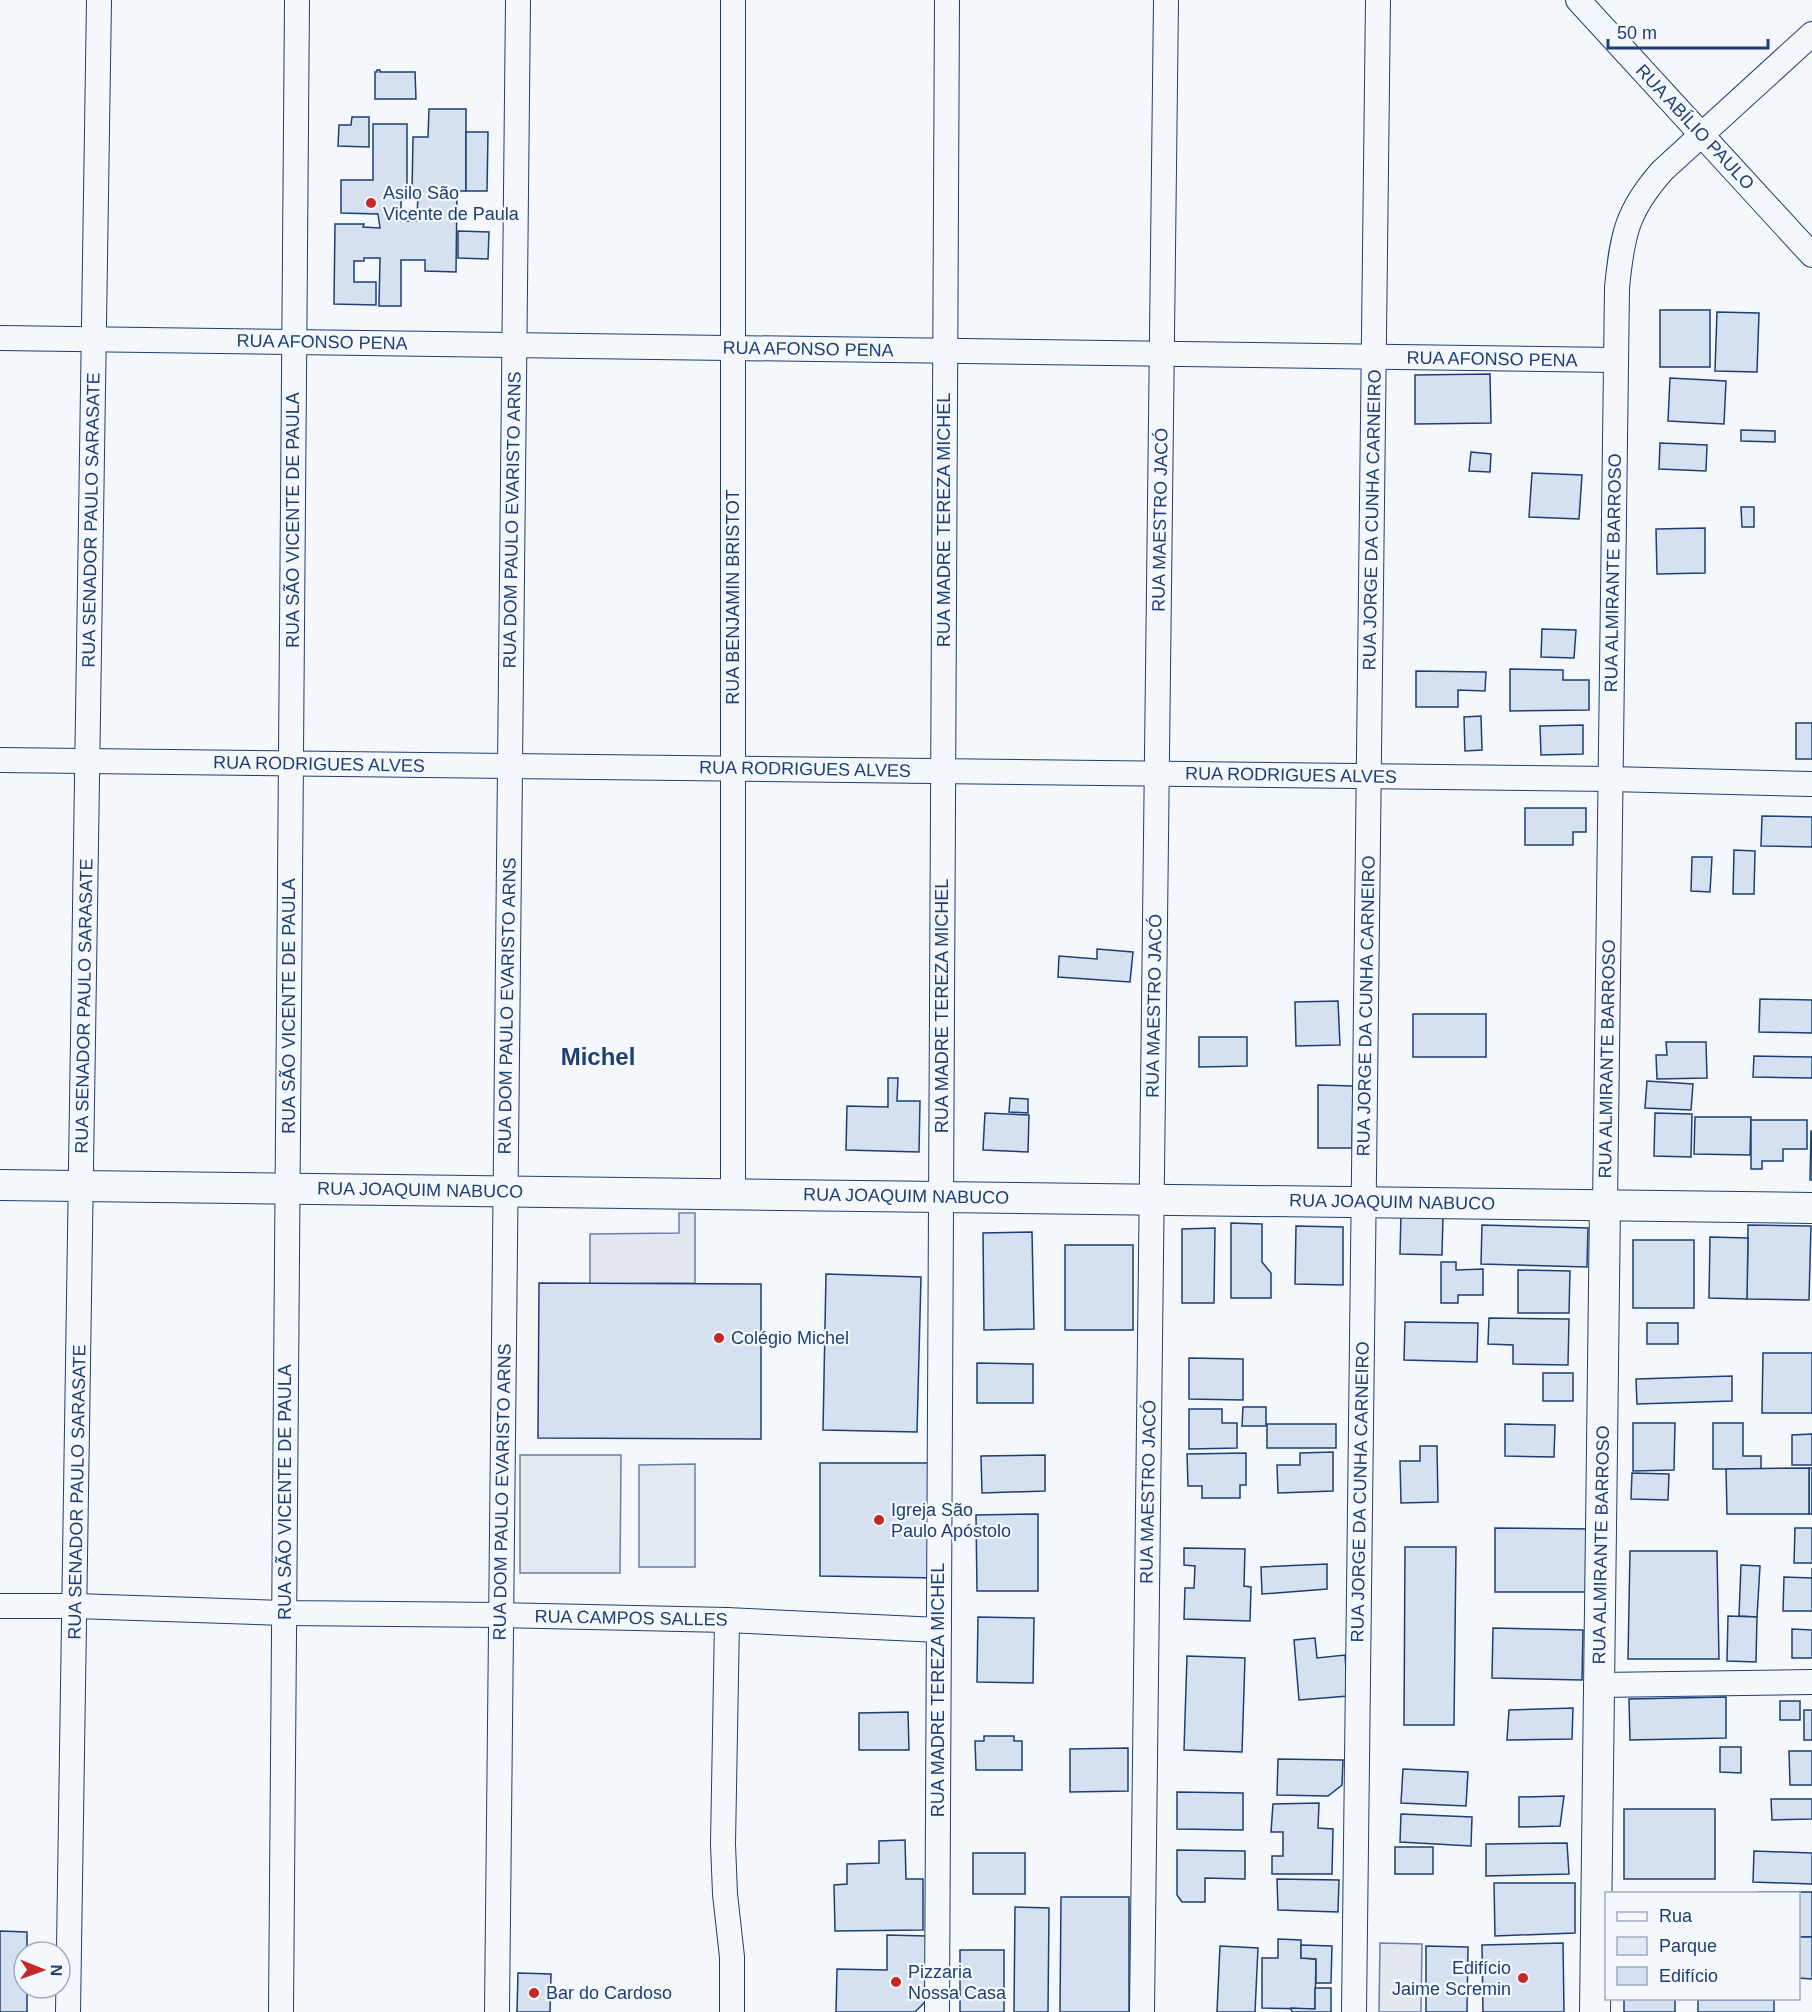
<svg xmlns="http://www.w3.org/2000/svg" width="1812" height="2012" viewBox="0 0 1812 2012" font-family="Arial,sans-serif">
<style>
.green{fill:#e3e9f0;stroke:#687fa3;stroke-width:1.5}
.parking{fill:#e3e8f0;stroke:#687fa3;stroke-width:1.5}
.building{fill:#d5e0f0;stroke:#1d3f73;stroke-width:1.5}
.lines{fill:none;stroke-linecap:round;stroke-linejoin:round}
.minor-casing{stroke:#1d3f73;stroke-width:26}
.major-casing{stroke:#1d3f73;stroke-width:32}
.minor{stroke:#f4f7fb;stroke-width:24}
.major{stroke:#f4f7fb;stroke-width:30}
.poi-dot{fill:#c62828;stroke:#f4f7fb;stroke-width:2}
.labels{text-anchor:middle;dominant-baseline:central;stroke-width:4.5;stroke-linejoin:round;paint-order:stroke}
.street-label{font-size:18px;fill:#1d3f73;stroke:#f4f7fb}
.poi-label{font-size:18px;fill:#1d3f73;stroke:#f4f7fb;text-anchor:start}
.district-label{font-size:24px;font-weight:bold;fill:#1d3f73;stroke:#f4f7fb}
</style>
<rect width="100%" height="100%" fill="#f4f7fb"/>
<g class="green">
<path d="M520,1455h101l-1,118h-100z"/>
<path d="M695,1464v103h-56v-102z"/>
</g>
<g class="parking">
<path d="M679,1213h16v70l-105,1v-50l89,-1z"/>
<path d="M1380,1943l42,1 -1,68h-42z"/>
</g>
<g class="building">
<path d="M377,70h3v2h35l1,27h-41v-27h2z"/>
<path d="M429,109h37v82h-9l-1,81 -31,-1v-11h-24v46h-22l1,-48h-16v3h-10v21h22v23l-42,-1 1,-80h29l-1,3 17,1 -2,-14 -37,-1v-33h32v-56h34v68h-6v29h16l1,-29h-6l1,-55h15z"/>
<path d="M352,117h17v30l-31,-1 1,-21h12z"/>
<path d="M466,132h22l-1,59h-21z"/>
<path d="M458,231l31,1 -1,27 -30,-1z"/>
<rect x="1660" y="310" width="50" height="57"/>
<path d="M1717,312l42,1 -2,59 -42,-1z"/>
<path d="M1490,374l1,49 -76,1v-49z"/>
<path d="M1670,378l56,3 -2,43 -56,-3z"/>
<path d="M1741,430l34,1v11l-34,-1z"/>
<path d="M1660,443l47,2 -1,26 -47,-2z"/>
<path d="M1471,452l20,2 -1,18 -21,-1z"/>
<path d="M1532,473l50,2 -3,44 -50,-2z"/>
<path d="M1741,507h13v20h-12z"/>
<path d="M1705,528v45l-48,1 -1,-45z"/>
<path d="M1542,629l34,1 -2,28 -33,-1z"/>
<path d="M1510,669l53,1v10h26v30l-79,1z"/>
<path d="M1416,671l70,1 -1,19 -27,-1v17h-42z"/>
<path d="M1481,716l1,34 -17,1 -1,-34z"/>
<rect x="1796" y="723" width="16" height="36"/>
<path d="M1583,725v29l-42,1 -1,-29z"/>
<path d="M1525,808h61v24h-13v13h-48z"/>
<path d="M1762,816l50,1v30l-51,-1z"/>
<path d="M1734,850l21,1 -1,43h-21z"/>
<path d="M1692,857h20l-2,35 -19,-1z"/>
<path d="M1097,949l36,3 -3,30 -72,-5 1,-21 38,3z"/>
<path d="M1760,999l52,1v33l-53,-1z"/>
<path d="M1338,1001l2,44 -44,1 -1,-44z"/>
<rect x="1413" y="1014" width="73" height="43"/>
<path d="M1199,1037h48v29l-48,1z"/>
<path d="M1666,1042h40l1,36 -50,1 -1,-24h11z"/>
<path d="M1754,1056l58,1v21l-59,-1z"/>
<path d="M888,1078h10l-1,23h23l-1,51 -73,-2 1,-44 41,1z"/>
<path d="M1647,1081l46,3 -2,26 -46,-2z"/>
<path d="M1318,1085l35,1 -1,62h-34z"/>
<path d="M1010,1098l18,1v14l-19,-1z"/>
<path d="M985,1113l44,2 -1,37 -45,-2z"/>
<path d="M1655,1113l37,1 -1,43 -37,-1z"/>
<path d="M1695,1117h56l-1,38 -56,-1z"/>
<path d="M1751,1120h56v29h-24v12h-21v8h-11z"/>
<path d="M1811,1131h1v49h-2z"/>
<path d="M1401,1214l42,1 -1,40 -42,-1z"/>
<path d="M1231,1223l31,1v38l9,11v25h-40z"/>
<path d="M1482,1225l106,3 -1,39 -106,-3z"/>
<path d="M1748,1225l63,1 -2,74 -62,-1z"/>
<path d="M1296,1226l47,1v58l-48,-1z"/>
<path d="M1215,1228l-1,75h-32v-74z"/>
<path d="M1032,1232l2,97 -50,1 -1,-97z"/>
<path d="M1710,1237l38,1 -1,61 -38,-1z"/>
<rect x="1633" y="1240" width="61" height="68"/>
<rect x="1065" y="1245" width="68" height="85"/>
<path d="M1441,1262h15v8l27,-1v26h-25v8h-17z"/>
<path d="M1518,1270l52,1 -1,42h-51z"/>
<path d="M826,1274l95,3 -4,155 -94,-2z"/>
<path d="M539,1283l222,1v155l-223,-1z"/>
<path d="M1489,1318l80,1 -1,46 -55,-1v-19l-25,-1z"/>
<path d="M1405,1322l73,1 -1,39 -73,-2z"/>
<rect x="1647" y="1323" width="31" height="21"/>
<path d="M1763,1353h49v60h-50z"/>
<path d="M1189,1358l54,1v41l-54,-1z"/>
<path d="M977,1363l56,1v39h-56z"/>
<rect x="1543" y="1373" width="30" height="28"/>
<path d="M1732,1376v25l-95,3 -1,-25z"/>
<path d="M1243,1407h23v19h-24z"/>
<path d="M1189,1409h33v14h15v25l-48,1z"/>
<path d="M1633,1423h42l-1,47 -41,1z"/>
<path d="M1713,1423h30v33h18v13h-48z"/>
<rect x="1267" y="1424" width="69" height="24"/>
<path d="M1505,1424l50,1 -1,32 -49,-1z"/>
<path d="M1812,1434v31h-20v-30z"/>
<path d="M1420,1446h17l1,56 -37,1 -1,-42h20z"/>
<path d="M1333,1452v39l-55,2 -1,-28h23v-12z"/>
<path d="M1246,1453v32h-6v13h-38v-12h-14l-1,-32z"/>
<path d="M1045,1455v36l-63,2 -1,-37z"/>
<path d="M820,1463h117v115l-117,-2z"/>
<rect x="1809" y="1468" width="3" height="46"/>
<path d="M1809,1468v46h-82l-1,-45z"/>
<path d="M1632,1473l37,1 -1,26 -37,-1z"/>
<path d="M1038,1514v77h-61l-1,-76z"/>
<path d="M1495,1528l97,1v63h-97z"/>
<path d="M1795,1528h17v35h-18z"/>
<path d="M1405,1547h51l-2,178h-50z"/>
<path d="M1184,1548l61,1 -1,37 7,1 -1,34 -66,-2 1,-31h9l1,-22 -11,-1z"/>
<path d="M1630,1551h87l2,108h-91z"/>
<path d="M1327,1564v25l-65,5 -1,-27z"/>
<path d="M1741,1565l19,1 -3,51 -18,-1z"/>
<path d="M1812,1568v43h-29l1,-34 28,1z"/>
<path d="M1728,1616l29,1 -1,45 -29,-1z"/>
<path d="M978,1617l56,1 -1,65 -56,-1z"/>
<path d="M1493,1628l90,2 -1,50 -90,-2z"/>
<path d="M1792,1629l20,1v28h-20z"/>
<path d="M1315,1638l2,20 28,-3 3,41 -49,4 -5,-60z"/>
<path d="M1187,1656l58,2 -3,94 -58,-2z"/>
<path d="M1726,1697v41l-96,2 -1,-41z"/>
<rect x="1780" y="1701" width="20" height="19"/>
<path d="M1573,1708l-1,31 -65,1 2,-30z"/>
<rect x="1804" y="1710" width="8" height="30"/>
<path d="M908,1712l1,38h-50v-37z"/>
<path d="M984,1736h30v5h8v29h-46l-1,-29h9z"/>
<path d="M1720,1747h21v26l-21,-1z"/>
<path d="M1128,1748v43l-58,1v-43z"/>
<path d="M1789,1751h23v34h-22z"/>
<path d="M1278,1759l65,1 -1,25 -14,11 -51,-1z"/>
<path d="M1403,1769l65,3 -2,34 -65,-3z"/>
<path d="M1177,1792l66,1v37l-66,-1z"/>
<path d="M1564,1796l-4,30 -41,1v-30z"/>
<path d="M1771,1799h41v20l-40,1z"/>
<path d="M1319,1803l-1,25 15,1 -1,45h-60v-18h11v-24h-12l2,-28z"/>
<rect x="1624" y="1809" width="91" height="70"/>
<path d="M1401,1814l71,3 -1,29 -71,-4z"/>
<path d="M905,1840l1,39h17v51l-88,1 -1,-46 13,-1v-20l32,-1v-22z"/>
<path d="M1567,1843l2,31 -83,2v-32z"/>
<rect x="1395" y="1847" width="38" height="27"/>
<path d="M1177,1850l68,1v28l-40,-1v24h-23l-5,-7z"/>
<path d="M1754,1851l58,2v31l-59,-2z"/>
<rect x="973" y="1853" width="52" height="41"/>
<path d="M1277,1879l62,1 -1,32 -60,-2z"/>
<path d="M1494,1883h81v50l-80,3z"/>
<path d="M1758,1892h54v45h-14v-43h-40z"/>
<path d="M1061,1897h68v115h-69z"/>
<path d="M1015,1907l34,1 -1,104h-34z"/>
<path d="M0,1931l27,1v20h-3v36h3v24h-27z"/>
<path d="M887,1935l39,1 -1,66 -10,10h-79l1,-43 50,1z"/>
<path d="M1798,1937h14v42l-14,-1z"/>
<path d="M1278,1939l23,1v18l15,1 -1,50 -53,-1v-50h16z"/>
<path d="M1563,1943l1,69h-81l-1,-67z"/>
<path d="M1301,1945l31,1 -1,37h-15v-24l-15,-1z"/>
<path d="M1220,1946l38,2 -3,64h-38z"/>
<path d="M1426,1946l42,1 -1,65h-41z"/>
<rect x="960" y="1950" width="44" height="62"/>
<path d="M518,1973l33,1 -1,38h-33z"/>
<path d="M1315,1988h16v24h-39l-1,-4 24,1z"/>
<rect x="1624" y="1998" width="51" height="14"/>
<rect x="1698" y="2000" width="76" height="12"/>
</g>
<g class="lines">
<g class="minor-casing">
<g id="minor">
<path d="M733,0v1194"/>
<path d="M1578,0l234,255"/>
<path d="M0,338l1616,22"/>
<path d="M0,760l1610,19 202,5"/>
<path d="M1605,1205l12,-917c5,-53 10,-78 46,-118l149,-136"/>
<path d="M0,1606h75l209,7 217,2 226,5 212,10"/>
<path d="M727,1620l-4,224 2,50 7,63v55"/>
<path d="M1599,1685l213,-3"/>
<path d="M68,2012l31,-2012"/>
<path d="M281,2012l16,-2012"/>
<path d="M497,2012l21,-2012"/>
<path d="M937,2012l10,-2012"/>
<path d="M1142,2012l24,-2012"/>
<path d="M1354,2012l24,-2012"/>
</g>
</g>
<g class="major-casing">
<g id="major">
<path d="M0,1185l1812,23"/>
<path d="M1595,2012l10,-807"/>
</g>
</g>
<use href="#minor" class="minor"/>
<use href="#major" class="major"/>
</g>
<g class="poi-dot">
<circle cx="371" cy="203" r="6"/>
<circle cx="719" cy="1338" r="6"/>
<circle cx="879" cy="1520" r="6"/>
<circle cx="1523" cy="1978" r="6"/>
<circle cx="896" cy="1982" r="6"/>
<circle cx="534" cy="1993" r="6"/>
</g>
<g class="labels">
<g class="street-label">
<text transform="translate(1695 127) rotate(47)">RUA ABÍLIO PAULO</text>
<text transform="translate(322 342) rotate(1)">RUA AFONSO PENA</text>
<text transform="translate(808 349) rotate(1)">RUA AFONSO PENA</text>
<text transform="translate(1492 359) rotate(1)">RUA AFONSO PENA</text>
<text transform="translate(91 520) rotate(-89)">RUA SENADOR PAULO SARASATE</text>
<text transform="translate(293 520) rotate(-90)">RUA SÃO VICENTE DE PAULA</text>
<text transform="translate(512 520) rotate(-89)">RUA DOM PAULO EVARISTO ARNS</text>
<text transform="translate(944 520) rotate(-90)">RUA MADRE TEREZA MICHEL</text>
<text transform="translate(1160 520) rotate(-89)">RUA MAESTRO JACÓ</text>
<text transform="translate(1372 520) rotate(-89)">RUA JORGE DA CUNHA CARNEIRO</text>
<text transform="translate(1613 573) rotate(-89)">RUA ALMIRANTE BARROSO</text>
<text transform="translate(733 597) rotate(-90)">RUA BENJAMIN BRISTOT</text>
<text transform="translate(319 764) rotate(1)">RUA RODRIGUES ALVES</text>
<text transform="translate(805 769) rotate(1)">RUA RODRIGUES ALVES</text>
<text transform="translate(1291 775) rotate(1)">RUA RODRIGUES ALVES</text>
<text transform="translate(84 1006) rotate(-89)">RUA SENADOR PAULO SARASATE</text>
<text transform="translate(289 1006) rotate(-90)">RUA SÃO VICENTE DE PAULA</text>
<text transform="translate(507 1006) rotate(-89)">RUA DOM PAULO EVARISTO ARNS</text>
<text transform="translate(942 1006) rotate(-90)">RUA MADRE TEREZA MICHEL</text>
<text transform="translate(1154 1006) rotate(-89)">RUA MAESTRO JACÓ</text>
<text transform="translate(1366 1006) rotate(-89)">RUA JORGE DA CUNHA CARNEIRO</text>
<text transform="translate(1607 1059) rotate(-89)">RUA ALMIRANTE BARROSO</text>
<text transform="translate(420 1190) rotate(1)">RUA JOAQUIM NABUCO</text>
<text transform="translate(906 1196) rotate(1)">RUA JOAQUIM NABUCO</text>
<text transform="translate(1392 1202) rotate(1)">RUA JOAQUIM NABUCO</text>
<text transform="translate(77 1492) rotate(-89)">RUA SENADOR PAULO SARASATE</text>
<text transform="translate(285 1492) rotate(-90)">RUA SÃO VICENTE DE PAULA</text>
<text transform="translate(502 1492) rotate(-89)">RUA DOM PAULO EVARISTO ARNS</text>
<text transform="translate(1148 1492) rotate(-89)">RUA MAESTRO JACÓ</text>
<text transform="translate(1360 1492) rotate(-89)">RUA JORGE DA CUNHA CARNEIRO</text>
<text transform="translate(1601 1545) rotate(-89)">RUA ALMIRANTE BARROSO</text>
<text transform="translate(631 1618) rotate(1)">RUA CAMPOS SALLES</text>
<text transform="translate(938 1690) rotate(-90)">RUA MADRE TEREZA MICHEL</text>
</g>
<g class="poi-label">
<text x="383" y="193">Asilo São<tspan x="383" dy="21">Vicente de Paula</tspan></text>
<text x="731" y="1338">Colégio Michel</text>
<text x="891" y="1510">Igreja São<tspan x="891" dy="21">Paulo Apóstolo</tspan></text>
<text x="1511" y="1968" text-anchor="end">Edifício<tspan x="1511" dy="21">Jaime Scremin</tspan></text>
<text x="908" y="1972">Pizzaria<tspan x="908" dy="21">Nossa Casa</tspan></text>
<text x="546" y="1993">Bar do Cardoso</text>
</g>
<g class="district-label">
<text x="598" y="1056">Michel</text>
</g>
</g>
<rect x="1605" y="1892" width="195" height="108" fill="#f4f7fb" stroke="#9eadc5" stroke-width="1.5"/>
<rect x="1617" y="1912" width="30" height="9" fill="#f4f7fb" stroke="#9eadc5" stroke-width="1.5"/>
<text x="1659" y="1922" font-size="18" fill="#1d3f73">Rua</text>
<rect x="1617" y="1937" width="30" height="18" fill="#e3e9f0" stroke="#9eadc5" stroke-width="1.5"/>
<text x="1659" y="1952" font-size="18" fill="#1d3f73">Parque</text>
<rect x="1617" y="1967" width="30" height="18" fill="#d5e0f0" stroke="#9eadc5" stroke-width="1.5"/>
<text x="1659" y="1982" font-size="18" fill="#1d3f73">Edifício</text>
<g transform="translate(42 1970) rotate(91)"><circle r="28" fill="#f4f7fb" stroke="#9eadc5" stroke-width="1.5"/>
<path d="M0-4.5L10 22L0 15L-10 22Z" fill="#c62828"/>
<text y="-9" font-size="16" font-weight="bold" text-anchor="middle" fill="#1d3f73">N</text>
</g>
<path d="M1608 39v9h160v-9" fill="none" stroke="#1d3f73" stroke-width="3"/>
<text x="1617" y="39" font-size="18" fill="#1d3f73" stroke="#f4f7fb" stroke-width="4.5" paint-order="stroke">50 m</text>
</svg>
